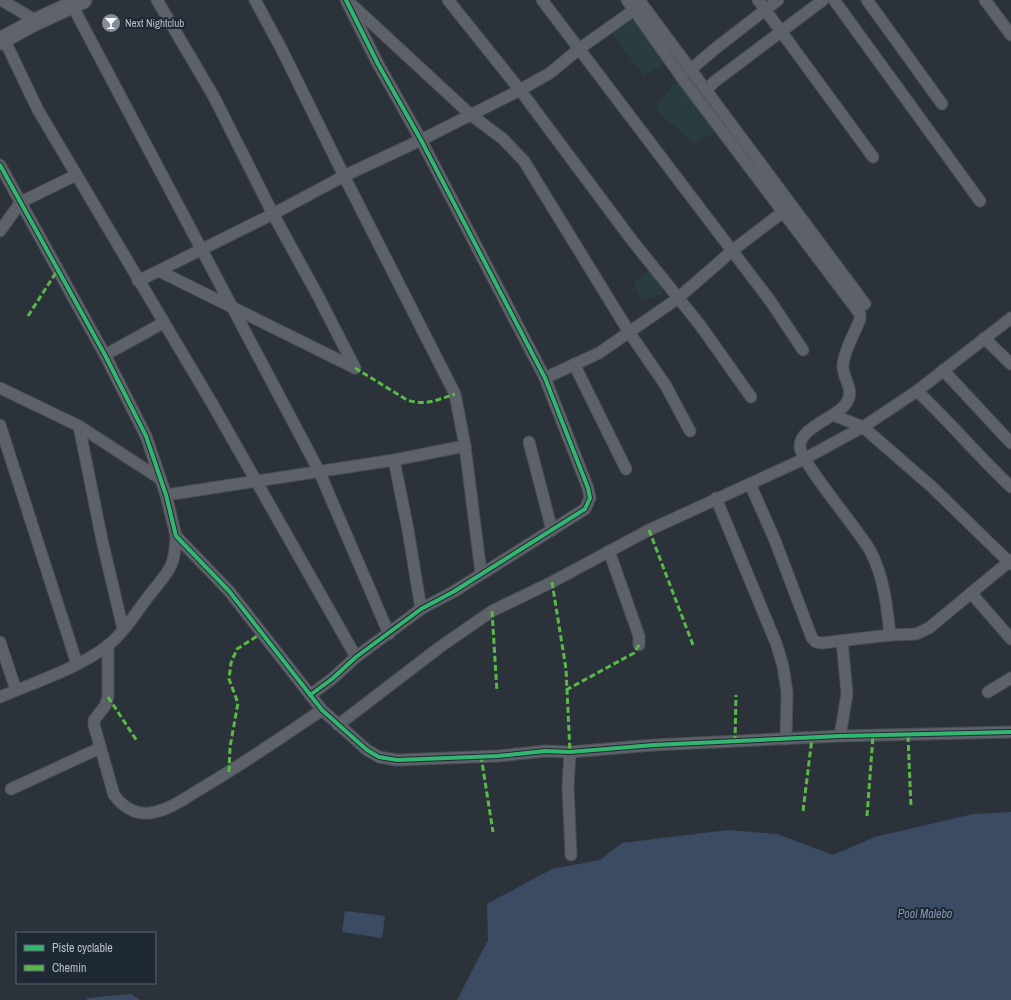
<svg xmlns="http://www.w3.org/2000/svg" width="1011" height="1000" viewBox="0 0 1011 1000" font-family="'Archivo Narrow',sans-serif">
<style>
.green{fill:#293d41}
.water{fill:#3b4b64}
.lines{fill:none;stroke-linecap:round;stroke-linejoin:round}
.minor-casing{stroke:#4a4e54;stroke-width:13}
.primary-casing{stroke:#4a4e57;stroke-width:19}
.minor{stroke:#5d6168;stroke-width:11}
.primary{stroke:#5f636a;stroke-width:17}
.quiet{stroke:#58b947;stroke-width:3;stroke-dasharray:6 3;stroke-linecap:butt}
.cycleway-casing{stroke:#1f2835;stroke-width:6}
.cycleway{stroke:#33b770;stroke-width:4}
.labels{text-anchor:middle;dominant-baseline:central;stroke-width:4;stroke-linejoin:round;paint-order:stroke}
.poi-label{font-size:11px;fill:#b7beca;stroke:#1f2835;text-anchor:start}
.water-label{font-size:12px;font-style:italic;fill:#8094b1;stroke:#1f2835}
</style>
<rect width="100%" height="100%" fill="#2c323a"/>
<g class="green">
<path d="M632,15l35,47 -23,14 -33,-44z"/>
<path d="M684,83l34,47 -23,14 -40,-35 18,-25z"/>
<path d="M652,268l13,17 -4,10 -19,5 -9,-16z"/>
</g>
<g class="water">
<path d="M1011,812v188h-554l31,-60 -1,-36 65,-35 48,-9 22,-17 106,-13 49,4 56,21 42,-18 98,-23z"/>
<path d="M345,911l40,5 -3,22 -40,-6z"/>
<path d="M131,994l9,6h-54l2,-2z"/>
</g>
<g class="lines">
<g class="minor-casing">
<g id="minor">
<path d="M1,0l36,21"/>
<path d="M157,0l57,97 59,117 44,80 38,74"/>
<path d="M255,0l27,50 62,126 111,218 10,52 16,127"/>
<path d="M448,0l72,90 111,149 69,86 51,72"/>
<path d="M542,0l229,302 32,48"/>
<path d="M627,0l58,82 175,232v5c-5,14 -16,31 -17,46 -1,15 14,25 2,40 -10,13 -46,23 -45,42 1,16 59,83 71,105 13,26 16,54 19,83"/>
<path d="M639,0l226,304"/>
<path d="M758,0l115,157"/>
<path d="M834,0l146,201"/>
<path d="M867,0l75,104"/>
<path d="M985,0l26,35"/>
<path d="M351,4l120,111 32,24 21,22 105,171 37,54 24,45"/>
<path d="M72,5l247,466 70,163"/>
<path d="M4,39l34,71 175,295 143,252"/>
<path d="M690,70l26,-22 62,-48"/>
<path d="M706,91l8,-9 109,-82"/>
<path d="M0,165l105,190 41,81 20,59 10,41 53,55 93,119 45,40 12,7 18,3 101,-4 47,-5 25,1 84,-7 186,-9 171,-4"/>
<path d="M0,231l21,-29 55,-27"/>
<path d="M159,271l196,97"/>
<path d="M138,281l135,-67 71,-38 77,-36 99,-50 30,-17 29,-24 55,-39"/>
<path d="M984,338l27,26"/>
<path d="M105,355l58,-32"/>
<path d="M574,364l52,105"/>
<path d="M943,370l68,73"/>
<path d="M545,378l54,-25 78,-54 56,-49 50,-38"/>
<path d="M0,388l79,38 80,52"/>
<path d="M917,391c33,31 61,65 94,96"/>
<path d="M833,415l30,12 69,60 79,77"/>
<path d="M0,425l77,239"/>
<path d="M79,426l23,114 21,89"/>
<path d="M529,442l23,88"/>
<path d="M394,460l14,70 13,79"/>
<path d="M750,484l24,54 38,100 4,4 6,1 68,-8 26,-1 13,-6 82,-68"/>
<path d="M166,495l228,-35 71,-14"/>
<path d="M716,498l60,145 7,23 4,26 -1,47"/>
<path d="M609,551l30,85v9"/>
<path d="M971,593l40,46"/>
<path d="M0,642l16,48"/>
<path d="M108,646v51l-3,9 -11,14v5l20,70c8,11 21,20 36,18 18,-2 37,-16 52,-25 41,-24 80,-51 120,-78"/>
<path d="M988,692l23,-14"/>
<path d="M310,695l22,-16 24,-22 65,-48 32,-17 132,-83 5,-11 -2,-10 -43,-110 -124,-238 -43,-76 -32,-64"/>
<path d="M0,697c33,-14 79,-29 107,-51 16,-12 28,-32 41,-49 19,-25 27,-27 28,-61"/>
<path d="M338,725l102,-78 52,-36 60,-29 97,-52 155,-71 59,-32 54,-36 94,-73"/>
<path d="M840,736l7,-42 -5,-53"/>
<path d="M570,752l-2,35 3,68"/>
<path d="M11,789l89,-41"/>
</g>
</g>
<g class="primary-casing">
<path id="primary" d="M0,41l37,-20 46,-21"/>
</g>
<use href="#minor" class="minor"/>
<use href="#primary" class="primary"/>
<g class="quiet">
<path d="M28,316l29,-45"/>
<path d="M355,368l52,32c19,6 30,0 48,-6"/>
<path d="M649,530l44,115"/>
<path d="M552,582l14,87 4,83"/>
<path d="M492,611l5,81"/>
<path d="M566,690l68,-37 5,-8"/>
<path d="M108,697l29,44"/>
<path d="M908,736l3,71"/>
<path d="M735,742l1,-47"/>
<path d="M481,756l12,76"/>
<path d="M229,772l1,-25 8,-44 -9,-24 2,-16 6,-14 25,-16"/>
<path d="M803,811l9,-73"/>
<path d="M867,816l6,-80"/>
</g>
<g class="cycleway-casing">
<g id="cycleway">
<path d="M0,165l105,190 41,81 20,59 10,41 53,55 93,119 45,40 12,7 18,3 101,-4 47,-5 25,1 84,-7 186,-9 171,-4"/>
<path d="M310,695l22,-16 24,-22 65,-48 32,-17 132,-83 5,-11 -2,-10 -43,-110 -124,-238 -43,-76 -32,-64"/>
</g>
</g>
<use href="#cycleway" class="cycleway"/>
</g>
<defs>
<g id="bar-disc" transform="scale(1)"><circle r="9.5" fill="#868d98" stroke="#1f2835"/><path d="M-6-5H6L.8 .8V4.5H3.5V6h-7V4.5H-.8V.8Z" fill="#fff"/></g>
</defs>
<g fill-rule="evenodd">
<use href="#bar-disc" x="111" y="23"/>
</g>
<g class="labels">
<g class="poi-label">
<text x="125" y="23">Next Nightclub</text>
</g>
<g class="water-label">
<text x="925" y="914">Pool Malebo</text>
</g>
</g>
<rect x="16" y="932" width="140" height="52" fill="#1f2835" stroke="#5c6471"/>
<rect x="24" y="945" width="20" height="6" fill="#33b770" stroke="#5c6471"/>
<text x="52" y="952" font-size="12" fill="#b7beca">Piste cyclable</text>
<rect x="24" y="965" width="20" height="6" fill="#58b947" stroke="#5c6471"/>
<text x="52" y="972" font-size="12" fill="#b7beca">Chemin</text>
</svg>
